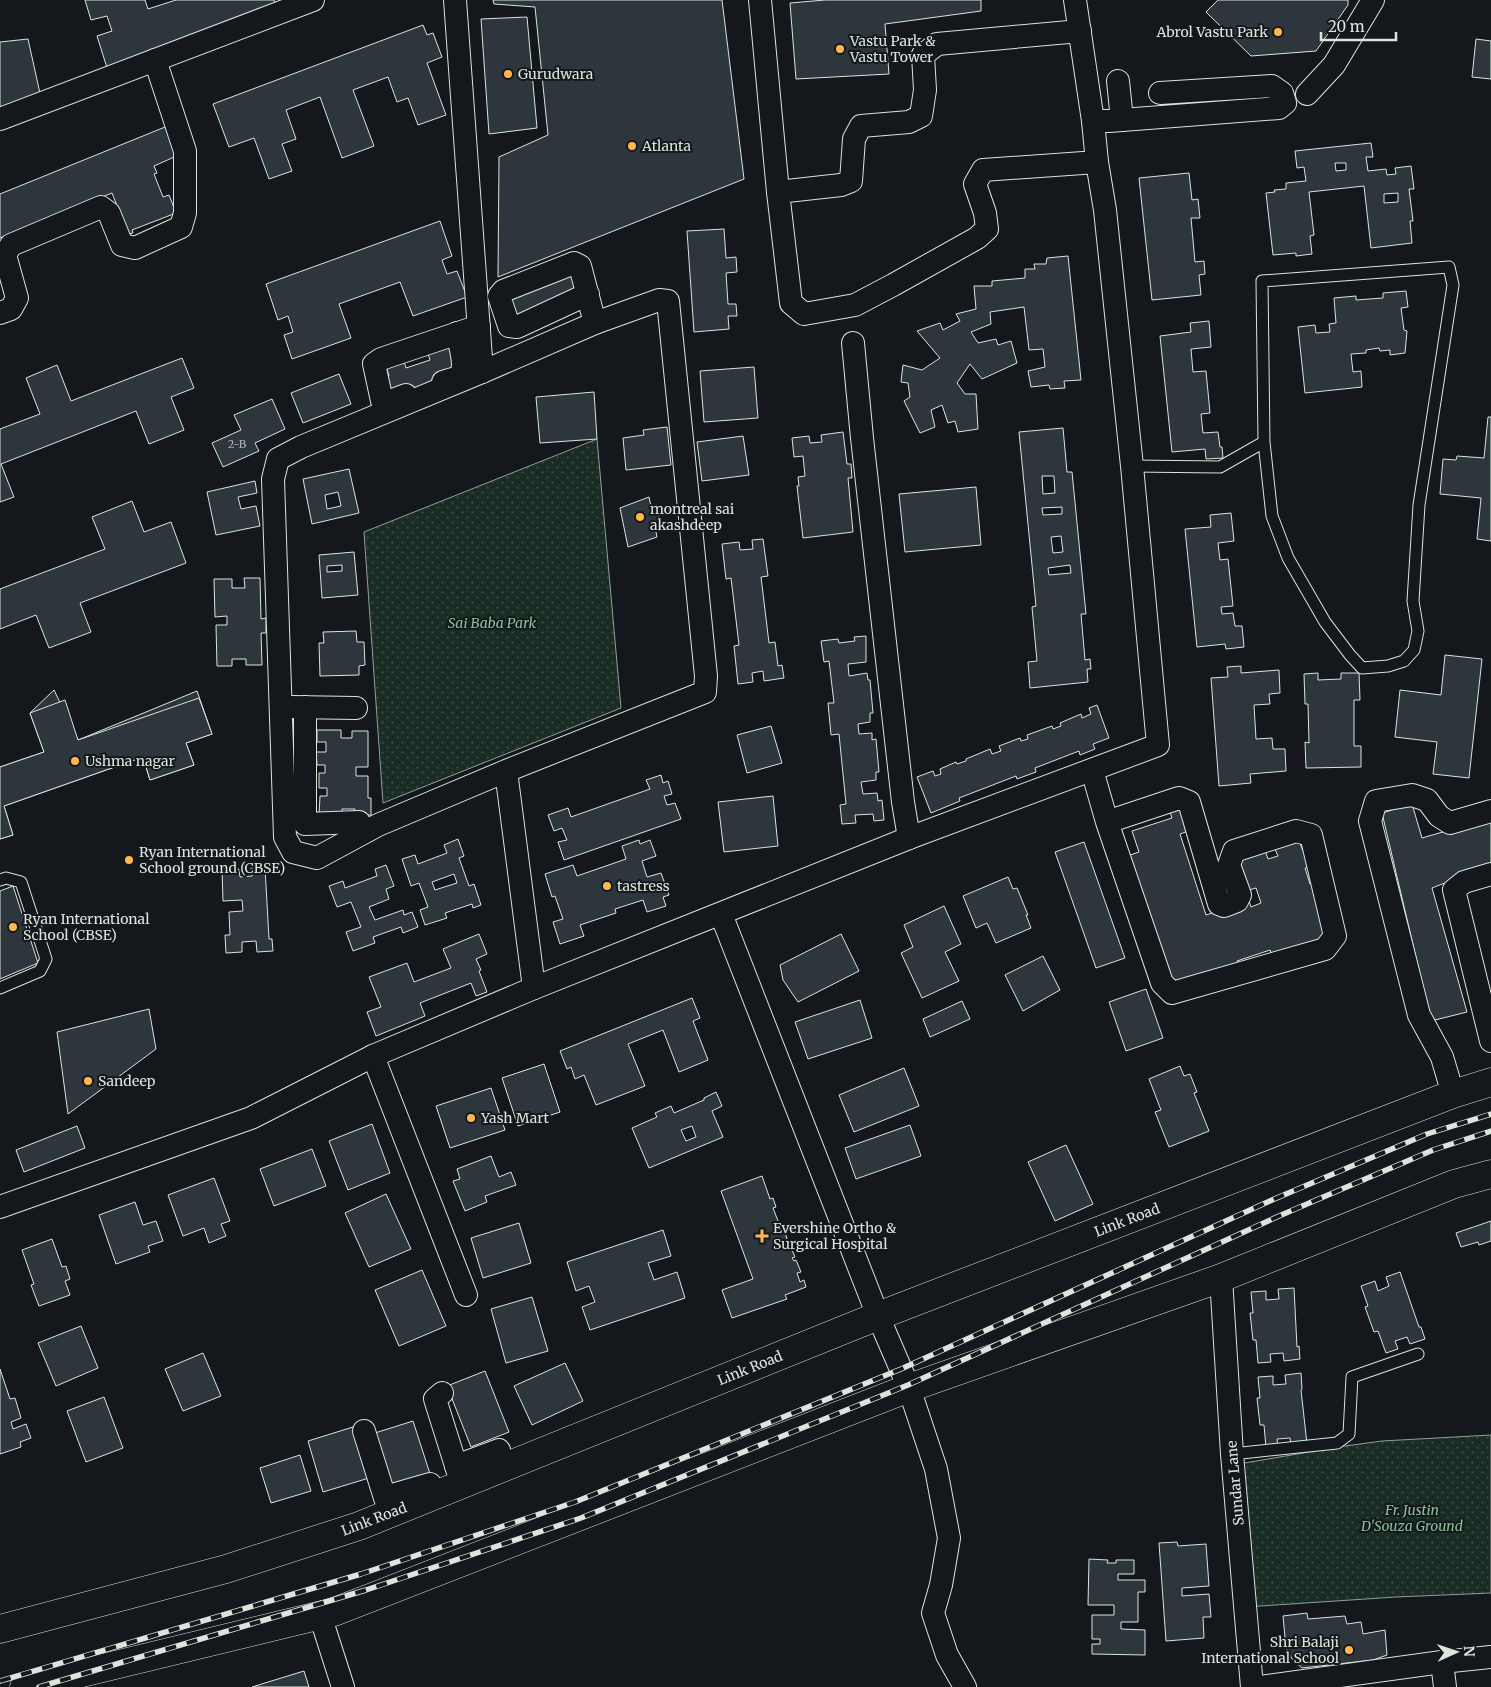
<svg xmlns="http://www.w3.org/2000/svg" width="1491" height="1687" viewBox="0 0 1491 1687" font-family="Merriweather,serif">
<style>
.grass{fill:url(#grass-dots);stroke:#939e99}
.building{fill:#2c363c;stroke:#d8e6dc;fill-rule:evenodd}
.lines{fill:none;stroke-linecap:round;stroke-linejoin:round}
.service-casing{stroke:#d8e6dc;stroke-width:13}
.minor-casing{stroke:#d8e6dc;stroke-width:24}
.primary-casing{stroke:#d8e6dc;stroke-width:29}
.service{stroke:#14181c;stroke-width:11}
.minor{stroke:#14181c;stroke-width:22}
.primary{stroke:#14181c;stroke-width:28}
.rail-casing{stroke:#d8e6dc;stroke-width:5.5}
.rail{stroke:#14181c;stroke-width:4;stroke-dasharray:11;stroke-linecap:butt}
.poi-dot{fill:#ffb74d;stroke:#14181c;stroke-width:2}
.labels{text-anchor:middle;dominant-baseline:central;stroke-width:4;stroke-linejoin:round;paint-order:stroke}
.number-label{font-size:11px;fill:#adbab4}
.poi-label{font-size:14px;fill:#d8e6dc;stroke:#14181c;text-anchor:start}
.park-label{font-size:14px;font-style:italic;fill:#8ac095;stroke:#14181c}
.street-label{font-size:14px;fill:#d8e6dc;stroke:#14181c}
</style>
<defs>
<pattern id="grass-dots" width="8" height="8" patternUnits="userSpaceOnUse" patternTransform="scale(1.25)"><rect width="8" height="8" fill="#1a2d24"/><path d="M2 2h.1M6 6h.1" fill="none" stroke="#3b4b43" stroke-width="1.8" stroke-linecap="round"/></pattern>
</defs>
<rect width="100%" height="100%" fill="#14181c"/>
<g class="grass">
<path d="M597,439l24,269 -238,95 -19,-271z"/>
<path d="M1491,1435v158l-95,4 -151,10 -12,-142 105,-18 44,-6z"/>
</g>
<g class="building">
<path d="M85,0h60l3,9 28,-9h98l2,4 -168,67 -11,-35 15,-5 -5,-15 -16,4z"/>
<path d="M493,0h229l22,179 -246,98 1,-120 49,-22 -13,-128 -41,-3z"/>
<path d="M825,0h156v11l-96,13 4,50 -93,5 -6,-76z"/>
<path d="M1218,0h130v5l-32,46 -65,5 -45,-44z"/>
<path d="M527,17l10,111 -48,6 -8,-115z"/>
<path d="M423,25l4,10 6,-2 9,24 -15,6 19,52 -28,10 -10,-27 -11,4 -9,-25 -35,13 21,56 -32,12 -22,-61 -34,13 10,29 -14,5 10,27 -23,8 -15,-41 -25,9 -16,-43z"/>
<path d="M28,39l13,59 -41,14v-70z"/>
<path d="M1476,39l15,2v38l-19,-2z"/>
<path d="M170,125l11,29 -27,12 3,7 -3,1 9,23 6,-2 7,18 -44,17 1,3 -5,1 -16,-41 -112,45v-44z"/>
<path d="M1371,143l2,14h-7l2,14 18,-2 1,6 9,-1 -1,-6 16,-2 3,23h-5l4,32h-3l2,22 -41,5 -7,-62 -55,6 5,43 -4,1 2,18 -16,2v-3l-23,2 -7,-62 9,-1 -1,-2 12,-1v-6l20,-2 -2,-14 -7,1 -2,-17zM1335,163h11v7l-10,1zM1398,193v9l-14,1v-9z"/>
<path d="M1189,173l3,27 6,-1 2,19h-9l4,44 9,-1 1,13 -6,1 2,20 -49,5 -13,-122z"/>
<path d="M440,221l12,35 -10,4 5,14 10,-3 10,26 -54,19 -13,-34 -61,22 12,34 -59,21 -8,-24 9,-3 -5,-16 -10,4 -12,-36z"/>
<path d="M724,229l2,29 10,-1 1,15 -11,1 2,31h8l1,12h-9l1,13 -35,3 -7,-101z"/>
<path d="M1068,256l13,124 -17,1 1,7 -15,1 -1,-4 -18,2 -3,-16 17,-4 -2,-18 -14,1 -5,-43 -34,5 1,12 -20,8 7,11 18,-4 2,6 13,-4 6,22 -35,16 -12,-15 -13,19 8,11h11l2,35 -20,3 -3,-11 -7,2 -6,-18 -11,5 4,17 -15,6 -16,-32 6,-4 -2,-14 -7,-1 2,-17 19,5 18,-12 -23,-27 23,-8 3,7 17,-9 -4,-7 20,-5 -2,-23h18v-5l33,-3v-9h10l-1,-5h12l1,-6z"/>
<path d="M576,269l9,19 -72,35 -9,-27z"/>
<path d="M1406,291l2,16 -7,1 3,22 3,1 -2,22 -15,2v-5l-10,1 -1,-3 -13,2v3l-15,1 2,18 8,-1 1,16 -57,6 -7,-66 17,-2 1,8 14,-1 -1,-8 7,-1 -2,-25 22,-2v4l27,-2v-5z"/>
<path d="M1209,321l2,26 -20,2 2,23 13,-1 4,42 -9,1 2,19 15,-1 2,15h2l1,11 -17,1 -1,-10 -33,3 -12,-116 31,-4 -1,-9z"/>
<path d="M453,339l5,34 -70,27 -7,-21 8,-3 -3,-10 18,-5 2,7 24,-8 -4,-12z"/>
<path d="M182,358l12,30 -23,9 13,33 -35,14 -13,-33 -135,53 13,33 -14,5v-73l40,-15 -14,-36 31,-13 14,36z"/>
<path d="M754,367l4,51 -54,4 -4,-51z"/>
<path d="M339,374l12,30 -48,19 -12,-30z"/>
<path d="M594,392l3,47 -57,4 -4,-46z"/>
<path d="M272,399l13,30 -30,14 4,8 -36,16 -11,-24 29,-13 -7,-15z"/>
<path d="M1488,417h3v124l-14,-2 4,-41 -41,-4 3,-35 13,1 1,-4 27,2z"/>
<path d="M667,427l4,38 -45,5 -3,-32 21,-3 -1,-5z"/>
<path d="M1063,428l4,44h5l14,142h-5l4,46 5,-1 1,10h-4l1,13 -58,6 -2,-26 9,-1 -5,-54 4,-1 -17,-174zM1042,476h12l1,17 -12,1zM1062,507v7l-19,1 -1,-7zM1061,536l2,16 -10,1 -2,-16zM1070,565l1,8 -22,2 -1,-7z"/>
<path d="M843,432l4,32h4l1,14h-4l5,54 -50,6 -6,-52h2l-1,-9 7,-1 -2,-20 -9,1 -2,-19 17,-2 1,7 12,-1 -1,-7z"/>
<path d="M743,436l6,39 -47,6 -5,-39z"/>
<path d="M349,469l10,44 -47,11 -9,-45zM338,492l3,14 -14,3 -2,-14z"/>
<path d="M255,481l2,12 -19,4 3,12 15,-3 4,20 -44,9 -9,-43z"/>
<path d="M976,487l5,58 -76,7 -6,-58z"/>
<path d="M649,497l2,9 6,-1 4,21 -6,1 2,10 -29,10 -8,-39z"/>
<path d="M132,501l12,31 27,-10 15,41 -106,40 11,29 -42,16 -13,-33 -36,14v-40l105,-40 -13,-32z"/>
<path d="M1231,513l3,28 -16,2 2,17 8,-1 5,47 -12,1 1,7 11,-1 2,13h7l2,21 -18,2 -1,-5 -28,3 -12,-118 26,-2 -1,-12z"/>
<path d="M763,539l5,37 -7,1 8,66 6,-1 3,24 4,-1 2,13 -20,3 -1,-10 -11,2 1,9 -15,2 -4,-38 5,-1 -8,-67 -5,1 -4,-35 17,-2 1,8 13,-1 -1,-9z"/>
<path d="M354,552l4,43 -36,3 -3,-43zM342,565v6l-15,1v-6z"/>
<path d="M244,578h16l1,41 5,-1v15h-5l1,32h-16v-6h-14v7h-15l-1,-41h11v-9l-12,1 -1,-38h18v9h13z"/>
<path d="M356,631l1,11h7l1,23 -6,1v9l-39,1 -1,-33h5l-1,-11z"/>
<path d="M866,636v26l-18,2 1,12 18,-3 1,7h2l3,33h-3v9l-12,2 1,10 13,-1v7l4,-1 3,33h-3v8l-15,2 2,12 14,-1 1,8 4,-1 2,20 -10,1 -1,-7 -18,1 1,8 -14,1 -2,-19 6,-1 -7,-70 -8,1 -3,-32h6l-5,-42 -5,1 -3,-21 17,-2 1,4 16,-2 -1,-4z"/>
<path d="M1445,655l37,4 -13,119 -36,-4 4,-32 -42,-5 5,-47 41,5z"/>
<path d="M1241,666v7l38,-3 1,23 -11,1 1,10 -16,1 2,34 16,-1 1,11h12l1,22 -36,3 1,9 -32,3 -8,-108 17,-1 -1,-10z"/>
<path d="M1318,673v7l23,-1v-6h18l1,27h-6v46h7v21l-55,1 -1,-26 4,1 -1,-39h-3l-1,-30z"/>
<path d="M54,690l24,50 119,-49 15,43 -26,9 8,22 -44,15 -7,-23 -139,49 9,29 -13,4v-72l44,-15 -14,-39z"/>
<path d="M199,698l13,36 -26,9 8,22 -44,15 -7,-23 -139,49 9,29 -13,4v-72l44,-15 -14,-39 35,-13 13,40z"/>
<path d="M1097,705l12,33 -16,6 2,5 -15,6 -1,-4 -44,17 1,4 -19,7 -1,-3 -57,22 1,3 -29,12 -14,-36 16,-6 2,5 6,-2 -1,-5 16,-7 1,2 9,-3v-2l24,-10 2,5 9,-3 -2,-5 21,-8 1,3 7,-2 -1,-4 25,-9 1,3 8,-3 -1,-3 21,-9 1,4 9,-4 -2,-6z"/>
<path d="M771,726l11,37 -35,10 -10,-38z"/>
<path d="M317,730h24v8h11v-7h16v36h-12v9h12v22h3v17h-16v-6h-13v6h-23l1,-19h7v-8h-8v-15h6v-8h-8l-1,-13h10v-10h-9z"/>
<path d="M661,775l2,8 5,-2 4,13 -8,2 3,9 8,-2 6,16 -117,41 -6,-18 9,-2 -5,-12 -8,3 -6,-16 20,-7 3,9 79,-28 -4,-9z"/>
<path d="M773,796l5,50 -54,6 -6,-50z"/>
<path d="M1412,804l10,34 69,-20v47l-59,23 35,124 -36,9 -49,-208z"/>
<path d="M1187,807l7,22 -14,5 26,81 43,-14 2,6 10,-4 -5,-15 -7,2 -10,-31 26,-9 3,9 10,-3 -4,-9 24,-8 12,28 -5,1 5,16 5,-2 11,56 -54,18 -2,-6 -33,11 2,6 -66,21 -43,-133 9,-3 -7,-21 40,-13 -2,-6z"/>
<path d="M458,839l6,17 -5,2 10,28 5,-2 7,21 -8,3 -1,-4 -27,9 2,5 -22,7 -5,-15 8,-3 -9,-24 -8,3 -9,-27 13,-4 3,9 29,-11 -3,-8zM454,874l3,9 -22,7 -3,-8z"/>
<path d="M639,840l1,4 10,-4 6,16 -14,5 5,16 14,-4 8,22 -6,2 3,9 -19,6 -4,-12 -28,9 1,4 -36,12 4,11 -24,8 -7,-22 10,-3 -8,-23 -3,1 -7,-23 28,-9 4,11 49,-17 -4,-13z"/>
<path d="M1084,842l41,116 -29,10 -41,-116z"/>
<path d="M386,865l8,21 -8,3 3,10 -20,8 6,13 28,-10 1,5 8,-3 6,15 -15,6 -2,-6 -28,10 2,6 -22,8 -7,-19 15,-5 -10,-25 -14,5 -8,-21 14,-5 2,7 32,-12 -2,-7z"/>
<path d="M265,867l4,72h3l1,12 -16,1 -1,-11 -14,1v10l-16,1 -1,-18h5l-1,-23 14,-1 -1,-11 -19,1 -1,-31 17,-1 1,8 12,-1 -1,-8z"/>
<path d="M1008,877l5,12 4,-1 11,27h-2l5,13 -35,15 -9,-20 -11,5 -13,-32z"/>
<path d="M13,886l25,77 -38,16v-88z"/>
<path d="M944,906l17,38 -16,8 14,29 -37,17 -21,-45 12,-6 -9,-22z"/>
<path d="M479,934l8,20 -11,5 5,11 -2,1 8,21 -11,4 -5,-13 -51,20 5,13 -49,20 -9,-24 14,-5 -12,-30 38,-14 7,19 37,-14 -8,-19z"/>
<path d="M841,934l18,37 -61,31 -15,-22 -3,-15z"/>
<path d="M1043,956l17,34 -37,21 -18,-36z"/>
<path d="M1146,989l17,49 -37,13 -17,-49z"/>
<path d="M692,998l8,20 -7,3 15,39 -29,12 -16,-42 -35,14 17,42 -49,19 -12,-30 -9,4 -4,-12 -4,2 -7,-18z"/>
<path d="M860,1000l12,38 -64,21 -13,-37z"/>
<path d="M962,1001l8,18 -40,18 -7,-18z"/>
<path d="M149,1009l7,40 -88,65 -11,-82z"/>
<path d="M544,1064l16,48 -42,14 -16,-48z"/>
<path d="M1180,1066l4,10 6,-2 7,18 -3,1 15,38 -40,16 -14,-35 6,-2 -12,-31z"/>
<path d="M904,1068l15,38 -65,26 -15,-37z"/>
<path d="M491,1088l14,42 -55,18 -14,-42z"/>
<path d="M716,1092l6,14 -10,5 11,26 -74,31 -17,-40 25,-11 -2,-4 16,-7 3,7 30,-13v-2zM692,1126l4,11 -10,4 -5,-11z"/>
<path d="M372,1124l18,49 -42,17 -19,-49z"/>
<path d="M910,1125l11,31 -65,23 -11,-31z"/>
<path d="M77,1126l8,22 -61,24 -8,-22z"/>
<path d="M1066,1145l27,59 -38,17 -27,-59z"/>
<path d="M312,1149l14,37 -52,20 -14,-37z"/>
<path d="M491,1156l8,21 12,-5 5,13 -31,11 2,6 -22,9 -12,-30 7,-2 -3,-10z"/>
<path d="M762,1176l8,23 3,-1 3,9 -3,1 7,18 3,-1 6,21 1,-1 5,12 -3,1 2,3 2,-1 5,12 -4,1 3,9 4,-2 2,7 -21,8 2,4 -55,19 -10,-28 31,-11 -32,-88z"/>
<path d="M214,1178l16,43 -9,3 5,12 -17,7 -5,-15 -21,8 -15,-41z"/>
<path d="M386,1194l25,55 -42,18 -24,-54z"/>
<path d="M135,1202l8,23 13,-4 7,20 -15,5 2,6 -34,12 -17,-49z"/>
<path d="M1491,1221v20l-12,4 -1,-3 -17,5 -5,-14z"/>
<path d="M519,1223l12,40 -48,15 -12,-40z"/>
<path d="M663,1230l8,26 -23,7 6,17 23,-8 8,26 -95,32 -8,-23 13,-5 -6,-16 -13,5 -9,-29z"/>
<path d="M52,1239l10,28 4,-1 4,13 -5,2 5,14 -31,11 -8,-21 3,-1 -12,-34z"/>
<path d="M422,1270l24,56 -47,20 -24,-56z"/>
<path d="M1400,1272l19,55h2l4,12 -15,5 -3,-7 -12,4 3,8 -12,4 -8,-22 -4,1 -9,-25 3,-1 -7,-20 14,-5 3,10 11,-5 -3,-9z"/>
<path d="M1294,1288l3,59 2,-1 1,13 -16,2 -1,-8 -13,1 1,8 -13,1 -2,-23h-3l-3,-27h3l-2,-21 15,-1v9l13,-1 -1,-10z"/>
<path d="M532,1297l16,54 -42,12 -15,-54z"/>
<path d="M81,1326l17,42 -42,18 -18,-43z"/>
<path d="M203,1353l18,43 -38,15 -18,-42z"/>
<path d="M565,1363l18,38 -51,24 -18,-39z"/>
<path d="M0,1369l10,30 5,-1 6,20 -10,4 2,7 13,-5 5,14 -11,4 1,5 -21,7z"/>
<path d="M485,1371l24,61 -38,15 -24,-61z"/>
<path d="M1301,1373l1,16 -1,1 6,54 -16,2 -1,-8 -13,1 1,8 -12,1 -2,-23h-4l-3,-27h3l-2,-21 15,-1v9l13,-1 -1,-9z"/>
<path d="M104,1397l19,51 -37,14 -19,-51z"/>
<path d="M413,1421l18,56 -37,13 -19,-57z"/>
<path d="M353,1427l16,51 -46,14 -15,-51z"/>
<path d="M300,1455l11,36 -40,12 -11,-35z"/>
<path d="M1177,1542l1,4 28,-2 3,42 -27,2v8l27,-2 2,23h-8l1,21 -38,3 -7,-98z"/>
<path d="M1089,1559l19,1 -1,3h9v-3h18v14h-16v6h27v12h-7v30h-17v7l24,1v25l-53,-1v-10h8v-5h-8v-24h22v-10h-26z"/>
<path d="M1307,1613l1,6 37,-3 2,8 14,-2 2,12 22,-4 2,25 -14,5 -71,8 -10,-9 -6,-11 -3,-32z"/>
<path d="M304,1671l5,16h-57z"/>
</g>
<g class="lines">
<g class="service-casing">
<g id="service">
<path d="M1132,466l88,1 44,-25 -2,-161 187,-14 4,18 -34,220 -6,96 5,30 -4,19 -10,11 -16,5 -26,2 -12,-13 -25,-33 -37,-64 -16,-42 -8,-74"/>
<path d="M0,880l6,-2 15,4 25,77 -6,12 -40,17"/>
<path d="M1232,1454l105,-11 12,-9 3,-57 66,-23"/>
</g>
</g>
<g class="minor-casing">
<g id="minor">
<path d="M455,0l27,372"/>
<path d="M760,0l18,192"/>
<path d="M1080,31l-143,13 -14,11 2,35 -4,26 -12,6 -48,4 -7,13 -3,42 -10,4 -63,7 13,111 13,11 51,-9 38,-20 84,-47 10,-9 -2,-16 -10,-29 8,-14 114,-8"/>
<path d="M1118,81l4,39"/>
<path d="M1307,94l27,-29 39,-65"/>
<path d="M0,119l313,-119"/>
<path d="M1093,121h16l170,-13 6,-5 -3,-10 -10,-7 -112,7"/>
<path d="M588,294l-71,33 -8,-1 -10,-30 4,-5 71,-28 6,3 15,57"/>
<path d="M0,313l11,-4 6,-11 -12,-43 6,-10 90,-38 8,6 13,32 13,3 46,-21 4,-14v-62l-30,-91"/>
<path d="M853,343l9,95 41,364 6,36"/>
<path d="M443,382c5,-2 12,-3 16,-6 9,-7 0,-33 -2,-43"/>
<path d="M406,395l-21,8 -3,-2 -8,-37 7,-5 98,-33"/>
<path d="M291,707l65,1"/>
<path d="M305,707v117l54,-2"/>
<path d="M1092,770l15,52 55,161 10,10 153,-44 10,-13 -24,-101 -15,-4 -62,20 -5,14 11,30 -3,6 -13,5 -5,-2 -30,-102 -10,-4 -72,24"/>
<path d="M506,771l199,-79 1,-16 -38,-375 -9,-1 -64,23 -113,49 -181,75 -23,12 -5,20 12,358 8,15 24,6 61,-33 128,-54 28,217"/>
<path d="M1491,874l-27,8 -10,8 37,151"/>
<path d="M721,914l157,402 31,72 27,81 13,69 -8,47 -8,28 14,42 18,32"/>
<path d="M373,1056l93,239"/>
<path d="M1453,1094l-11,-37 -23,-42 -49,-194 6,-20 36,-6 15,5 12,16 11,7 41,-12"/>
<path d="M0,1207l251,-89 122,-62 161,-68 375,-150 249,-93 -26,-279 -27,-256 -8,-48 -4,-41 -18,-121"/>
<path d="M1221,1278l11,176 20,233"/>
<path d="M442,1393l-7,6 27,86"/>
<path d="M364,1431l26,83"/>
<path d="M456,1466l43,-16"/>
<path d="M385,1497l45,-13"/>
<path d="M320,1615l23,72"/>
<path d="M1442,1662l3,25"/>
<path d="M1260,1687l182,-25 49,-5"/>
</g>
</g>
<g class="primary-casing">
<g id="primary">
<path d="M0,1629l226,-60 133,-43 519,-210 575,-222 38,-12"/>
<path d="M24,1687l310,-75 575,-224 312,-110 233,-94 37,-10"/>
</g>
</g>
<use href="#service" class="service"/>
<use href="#minor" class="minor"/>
<use href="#primary" class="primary"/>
<g class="rail-casing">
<g id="rail">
<path d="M0,1681l361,-107 214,-72 326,-133 371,-169 155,-66 64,-20"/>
<path d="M39,1687l327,-97 215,-72 327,-133 371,-169 154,-66 58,-19"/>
</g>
</g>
<use href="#rail" class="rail"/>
</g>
<g class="poi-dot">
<circle cx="1278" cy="32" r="5"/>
<circle cx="840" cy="49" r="5"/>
<circle cx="508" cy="74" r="5"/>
<circle cx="632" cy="146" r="5"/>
<circle cx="640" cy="517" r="5"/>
<circle cx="75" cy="761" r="5"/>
<circle cx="129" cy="860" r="5"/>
<circle cx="607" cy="886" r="5"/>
<circle cx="13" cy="927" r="5"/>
<circle cx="88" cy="1081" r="5"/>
<circle cx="471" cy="1118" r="5"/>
<path d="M759.5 1228.5h5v5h5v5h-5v5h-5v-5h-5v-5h5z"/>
<circle cx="1349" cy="1650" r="5"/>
</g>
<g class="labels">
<g class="number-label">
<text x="237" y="444">2-B</text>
</g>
<g class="poi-label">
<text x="1268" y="32" text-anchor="end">Abrol Vastu Park</text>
<text x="850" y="41">Vastu Park &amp;<tspan x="850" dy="16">Vastu Tower</tspan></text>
<text x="518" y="74">Gurudwara</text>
<text x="642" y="146">Atlanta</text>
<text x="650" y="509">montreal sai<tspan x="650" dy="16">akashdeep</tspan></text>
<text x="85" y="761">Ushma nagar</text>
<text x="139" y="852">Ryan International<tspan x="139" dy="16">School ground (CBSE)</tspan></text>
<text x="617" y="886">tastress</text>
<text x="23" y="919">Ryan International<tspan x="23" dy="16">School (CBSE)</tspan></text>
<text x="98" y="1081">Sandeep</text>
<text x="481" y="1118">Yash Mart</text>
<text x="773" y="1228">Evershine Ortho &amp;<tspan x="773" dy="16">Surgical Hospital</tspan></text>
<text x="1339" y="1642" text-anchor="end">Shri Balaji<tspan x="1339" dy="16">International School</tspan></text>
</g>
<g class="park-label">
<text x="492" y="623">Sai Baba Park</text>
<text x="1412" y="1510">Fr. Justin<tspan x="1412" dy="16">D'Souza Ground</tspan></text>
</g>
<g class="street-label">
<text transform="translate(1127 1220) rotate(-21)">Link Road</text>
<text transform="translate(750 1368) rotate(-22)">Link Road</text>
<text transform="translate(1235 1483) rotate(-95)">Sundar Lane</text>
<text transform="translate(374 1519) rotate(-21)">Link Road</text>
</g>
</g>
<g transform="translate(1456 1652) rotate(87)" stroke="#14181c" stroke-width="4" paint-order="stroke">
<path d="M0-4L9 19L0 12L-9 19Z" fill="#d8e6dc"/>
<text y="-8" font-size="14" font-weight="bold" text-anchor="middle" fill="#d8e6dc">N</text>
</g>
<path d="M1321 32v8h75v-8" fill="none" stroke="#d8e6dc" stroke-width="2.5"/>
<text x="1328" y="32" font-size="15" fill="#d8e6dc" stroke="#14181c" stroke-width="4" paint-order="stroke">20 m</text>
</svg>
